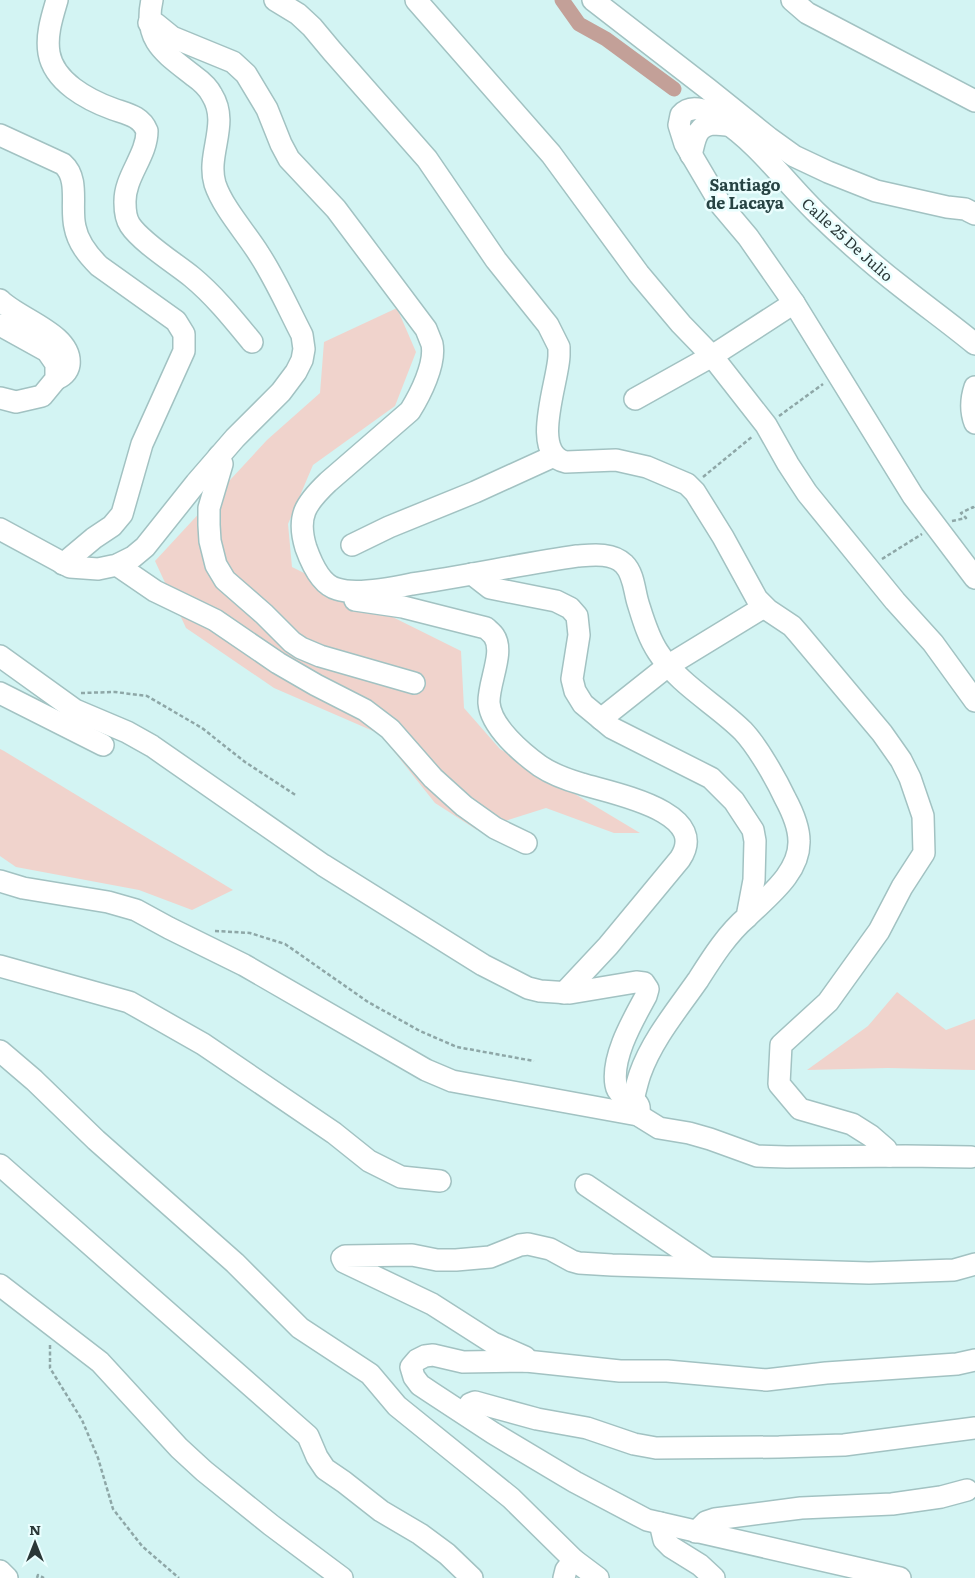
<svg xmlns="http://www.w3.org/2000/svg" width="975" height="1578" viewBox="0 0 975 1578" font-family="Literata,serif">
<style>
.green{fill:#f0d3cc}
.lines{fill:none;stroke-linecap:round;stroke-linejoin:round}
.canal{stroke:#c3a098;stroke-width:15}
.minor-casing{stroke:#a2c2c2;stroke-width:24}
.path{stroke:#8ea7a7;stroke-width:2.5;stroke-dasharray:4 2.5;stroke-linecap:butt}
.minor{stroke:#fff;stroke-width:21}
.labels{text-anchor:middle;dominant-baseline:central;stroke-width:5;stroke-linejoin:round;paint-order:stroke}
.street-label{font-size:15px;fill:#2a3737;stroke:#eafefe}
.neighbourhood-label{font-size:16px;font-weight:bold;fill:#274343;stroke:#eafefe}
</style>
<rect width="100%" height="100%" fill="#d3f4f3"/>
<g class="green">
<path d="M397,308l19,44 -21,54 -82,59 -25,59 4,43 169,84 3,57 36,41 140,84h-26l-68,-25 -69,22 -42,-27 -55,-69 -106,-46 -88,-60 -31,-67 112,-121 53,-47 4,-51z"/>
<path d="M0,749l4,2 229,139 -41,20 -53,-20 -123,-23 -16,-11z"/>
<path d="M897,992l49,38 29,-11v51l-87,-2 -81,2 61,-44z"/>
</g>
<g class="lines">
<path class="canal" d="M562,0l17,24 27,15 68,50"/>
<g class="minor-casing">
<g id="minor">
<path d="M57,0c-5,17 -11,35 -8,53 5,29 39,47 64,56 14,5 28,7 34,22 0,25 -23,46 -22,72 0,8 1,16 5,22 11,17 46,39 62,52 23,19 42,43 60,65"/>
<path d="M275,0l23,14 14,13 20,24 95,108 69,101 52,65 11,22v8c0,25 -30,99 7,107l50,-2 31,7 40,17 8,8 28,45 34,62 11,11 24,16 7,8 83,99 19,27 9,18 13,38 1,37 -22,34 -23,44 -51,71 -47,43 -2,39 21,25 52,15 19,12 15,13 3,7"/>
<path d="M416,0l135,154 88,120 42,50 31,32 54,69 22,39 19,29 88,108 38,42 42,58"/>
<path d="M593,0l115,89 61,49 25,18 34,16 48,19 71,16 18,2 10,5"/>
<path d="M792,0l15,13 168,88"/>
<path d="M149,23l7,1 16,13 61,25 13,12 21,35 14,35 8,15 47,50 90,120c2,5 4,10 6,15 4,20 -12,51 -22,67l-82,71c-22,21 -32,34 -22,66 5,14 15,37 31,41 18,6 56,-1 75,-5 55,-8 110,-20 165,-28 14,-1 35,-4 47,8 10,10 10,26 14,39 5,16 10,34 20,49 21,33 58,52 85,79 15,16 33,48 42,67 7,13 14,28 14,43 1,32 -32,56 -52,76"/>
<path d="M0,135l63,29c17,15 7,43 12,63 3,16 13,28 24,39l77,55 8,13v17l-42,93 -20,70 -10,12 -18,12 -31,26"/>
<path d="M691,155c4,-14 4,-29 22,-31 5,0 11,1 16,1"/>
<path d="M0,300c18,19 73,34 69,65 -1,7 -7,12 -13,14"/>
<path d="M0,325l47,26 9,13v15l-14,17 -26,6 -16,-4"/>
<path d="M975,344c-23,-19 -48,-37 -72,-56 -30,-23 -59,-49 -86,-75 -32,-31 -58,-69 -95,-93 -11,-8 -30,-18 -41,-5l-2,10 6,19 36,61 27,32 46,66 119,193 62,82"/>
<path d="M975,387c-4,12 -5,23 0,36"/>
<path d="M635,399l77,-43 82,-53"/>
<path d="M219,456l3,8 -13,44v17l1,16 6,24 9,15 39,34 28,28 9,6 19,8 94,27"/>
<path d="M0,529l70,38 28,2 19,-4 16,-8 12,-10 51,-64 39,-45 46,-46 15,-20 6,-12 2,-11 -2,-14c-14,-27 -26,-55 -43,-81 -13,-21 -36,-46 -44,-70 -9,-30 15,-60 -3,-89 -4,-8 -11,-14 -18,-19 -29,-23 -51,-35 -42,-76"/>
<path d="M352,545l37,-18 86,-35 79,-36"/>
<path d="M117,565l38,26 60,29 63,43 38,22 49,25 25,19 43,49 31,28 31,22 31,15"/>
<path d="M472,574l18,14 66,13 14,7 7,8 2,19 -7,44 3,12 8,13 29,24 99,50 23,23 19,29 2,11 -1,39 -7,37c-20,17 -35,41 -49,63 -21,30 -46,60 -58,94 -3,9 -5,18 -7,26"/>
<path d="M355,600l48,7 83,21c2,2 6,5 8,8 11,16 -6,47 -5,67 2,24 33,50 51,63 12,8 28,14 42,18 28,9 130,27 98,75l-72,87 -44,47"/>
<path d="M0,656l75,54 52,22 25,14 171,119 160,100 45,23 12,3 30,2 66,-11 8,1 4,6 -2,7c-13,24 -35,61 -30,89 3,18 29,10 22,30"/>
<path d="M0,693l103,52"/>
<path d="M601,719l68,-54 95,-58"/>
<path d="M0,881l23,7 85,14 28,8 33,18 75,37 182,105 26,11 186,34 21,13 30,5 21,6 47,17 30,1 119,-1 65,1"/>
<path d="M0,966l129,36 74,42 131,89 35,28 32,16 39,4"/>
<path d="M0,1051l34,29 62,60 139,123 65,65 70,46 27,32 114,92 63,62 24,18"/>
<path d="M0,1165l308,271 9,21 8,12 19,13 37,29 39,23 27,20 25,24"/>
<path d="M586,1185l121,82"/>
<path d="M0,1285l100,77 79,86 25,23 67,54 71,53"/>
<path d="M526,1361l-1,-4 -32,-14 -61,-39 -88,-42 -2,-4 3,-2 67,-1 25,5h19l34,-3 30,-12 8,-1 22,5 22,12 7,2 33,2 257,8 85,-3 21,-6"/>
<path d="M464,1413l6,-9 5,-2 62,17 50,9 47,16 22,4 123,-1 65,-2 131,-17"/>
<path d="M660,1523l4,17 7,7 29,18 14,13"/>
<path d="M696,1532l10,-10 9,-3 86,-11 91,-4 49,-7 26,-7"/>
<path d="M0,1571l7,7"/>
<path d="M564,1578l2,-8 8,-10"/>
<path d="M900,1578l-253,-58 -72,-38 -82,-49 -61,-40 -12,-8 -6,-8 -3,-10 6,-7 8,-4 8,-1 30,7 63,-1 94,10h47l99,9 60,-7 131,-9 18,-4"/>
</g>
</g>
<g class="path">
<path d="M779,416l44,-32"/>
<path d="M703,477l50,-41"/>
<path d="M952,521l14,-3 -5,-5 12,-6 2,3"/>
<path d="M882,559l40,-25"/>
<path d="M81,693l34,-1 32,4 55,32 43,34 52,34"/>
<path d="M215,931l35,2 35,11 83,58 52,29 37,16 77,14"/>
<path d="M50,1345v23l32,52 16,38 15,51 29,37 37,32"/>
<path d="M37,1578l1,-3 6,3"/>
</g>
<use href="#minor" class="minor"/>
</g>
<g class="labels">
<g class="street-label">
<text transform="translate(848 239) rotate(42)">Calle 25 De Julio</text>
</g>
<g class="neighbourhood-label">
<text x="745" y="184">Santiago<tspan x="745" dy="18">de Lacaya</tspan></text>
</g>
</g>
<g transform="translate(35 1543)" stroke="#eafefe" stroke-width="4" paint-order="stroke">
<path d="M0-4L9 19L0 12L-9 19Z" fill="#2a3737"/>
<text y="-8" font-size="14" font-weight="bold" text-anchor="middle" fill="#2a3737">N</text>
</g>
</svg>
